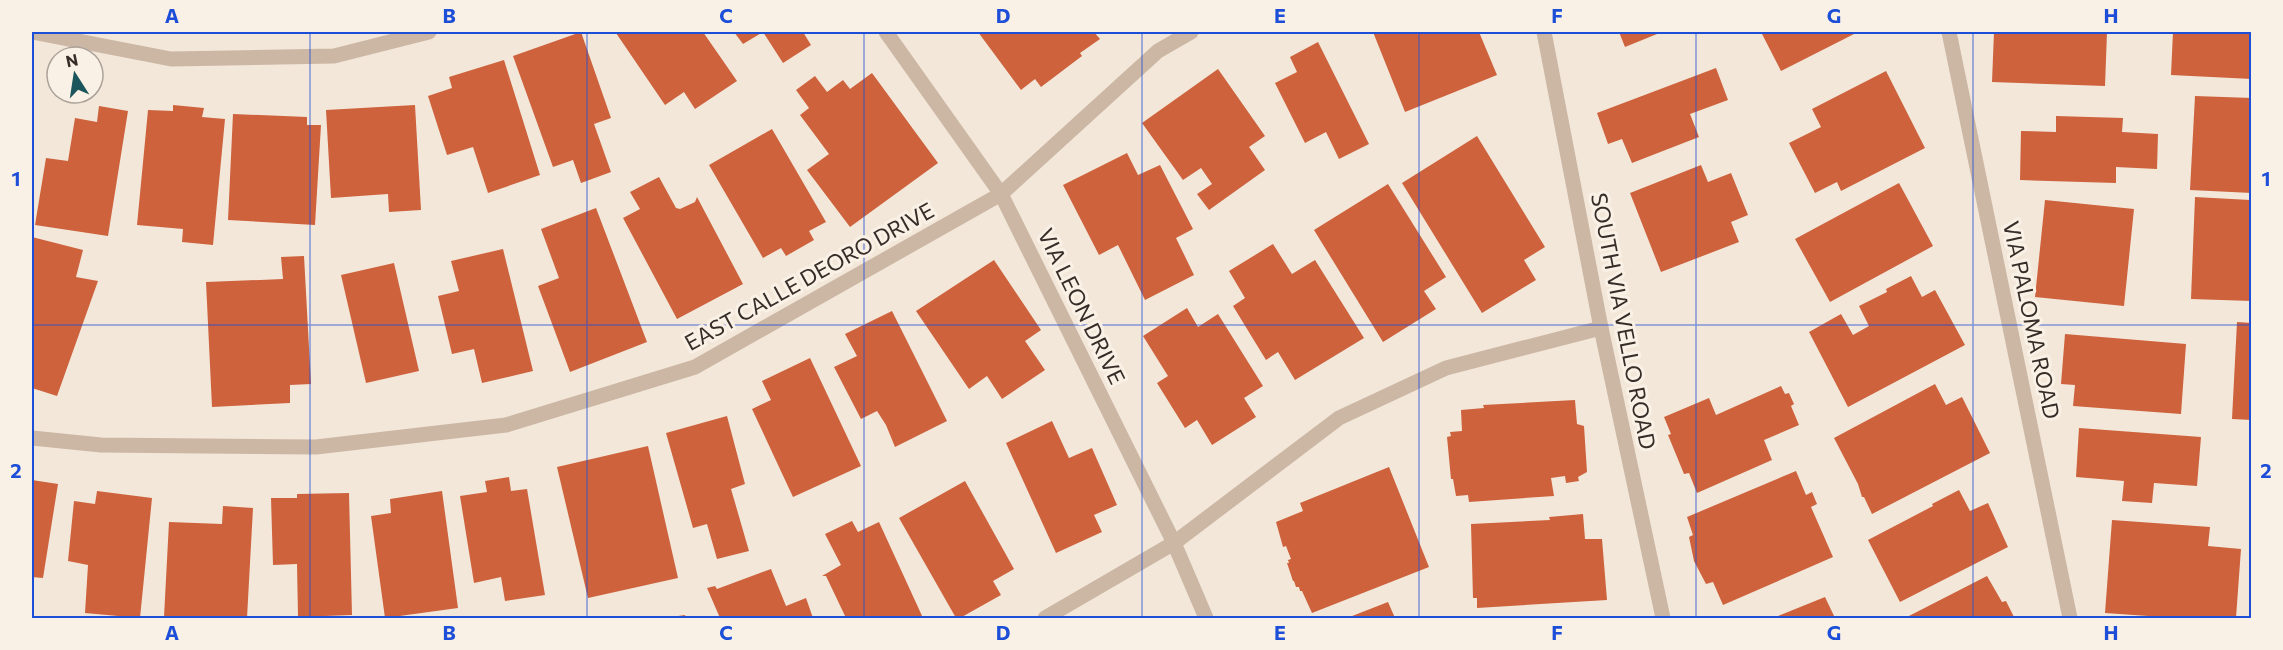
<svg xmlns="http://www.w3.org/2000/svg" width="2283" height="650" viewBox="0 0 2283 650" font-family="Commissioner,sans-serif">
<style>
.building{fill:#cd623d}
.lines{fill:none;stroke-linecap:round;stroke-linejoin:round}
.lane{stroke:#ccb7a5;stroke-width:15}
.grid{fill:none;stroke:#1d4ed8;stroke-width:1.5;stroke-opacity:0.55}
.labels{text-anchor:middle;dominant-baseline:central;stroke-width:6;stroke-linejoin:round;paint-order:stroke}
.street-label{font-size:22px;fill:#372c27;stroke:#faf1e6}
.neatline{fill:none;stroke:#1d4ed8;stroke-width:2}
.grid-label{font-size:20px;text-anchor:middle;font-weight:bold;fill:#1d4ed8}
</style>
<rect width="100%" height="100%" fill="#f3e7d9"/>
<g class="building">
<path d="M581,32l30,86 -17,6 17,48 -30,11 -8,-23 -20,7 -40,-111z"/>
<path d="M619,32h84l34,49 -42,28 -11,-17 -19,13 -49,-72z"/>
<path d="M734,32h29l-20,12z"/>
<path d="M763,32h40l8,13 -28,18z"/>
<path d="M978,32h116l6,7 -20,14 2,3 -41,31 -6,-8 -14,11z"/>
<path d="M1373,32h106l18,43 -92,37z"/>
<path d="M1619,32h43l-37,15z"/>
<path d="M1761,32h97l-77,39z"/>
<path d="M1994,32h113l-2,54 -113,-4z"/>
<path d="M2173,32h79v47l-81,-4z"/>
<path d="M1318,42l51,102 -30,15 -13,-27 -21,11 -30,-60 22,-11 -7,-15z"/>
<path d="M504,60l36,115 -52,18 -15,-46 -26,8 -19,-59 24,-8 -3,-11z"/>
<path d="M1716,68l12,32 -38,14 9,23 -67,26 -10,-24 -14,5 -11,-31z"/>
<path d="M1218,69l47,67 -16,11 16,23 -56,40 -12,-16 15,-10 -11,-16 -18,12 -41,-57z"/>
<path d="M1886,71l39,77 -84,43 -4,-9 -22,11 -26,-50 32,-16 -9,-18z"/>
<path d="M872,73l66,90 -88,64 -43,-57 22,-16 -29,-39 9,-7 -13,-18 19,-14 12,16 16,-12 7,9z"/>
<path d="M2195,96l57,2v95l-62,-3z"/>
<path d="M173,105l31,3 -2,9 23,2 -12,126 -31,-3 1,-13 -46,-4 11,-115 25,1z"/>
<path d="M415,105l6,105 -32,2 -1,-18 -57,4 -5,-88z"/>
<path d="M99,106l29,5 -20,125 -73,-11 11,-67 22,3 7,-43 22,4z"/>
<path d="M233,114l74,3v8h14l-6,100 -87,-5z"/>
<path d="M2056,116l67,2 -1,14 36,2 -1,35 -41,-2v16l-96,-3 1,-49 35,1z"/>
<path d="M772,129l54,93 -17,9 5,9 -28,16 -5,-8 -18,10 -54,-93z"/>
<path d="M1477,136l68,111 -21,13 12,20 -54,33 -80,-130z"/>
<path d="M1127,153l11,22 22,-10 33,64 -17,9 18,37 -49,25 -27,-55 -19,10 -36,-70z"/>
<path d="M1701,165l7,17 23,-9 17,42 -17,7 8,20 -78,30 -31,-79z"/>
<path d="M659,177l17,31 4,1 15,-7 2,-5 46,87 -66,35 -54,-101 17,-9 -10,-17z"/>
<path d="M1899,183l34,63 -103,56 -35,-63z"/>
<path d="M1388,184l58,93 -22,14 12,18 -53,33 -69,-112z"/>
<path d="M2195,197l55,3 2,101 -61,-2z"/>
<path d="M2045,200l89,9 -10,97 -89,-9z"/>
<path d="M596,208l51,134 -77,30 -32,-86 21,-8 -18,-49z"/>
<path d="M32,237l51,13 -7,27 22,4 -41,115 -25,-8z"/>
<path d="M1273,244l19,30 23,-14 49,78 -69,42 -17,-28 -12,8 -33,-54 12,-8 -16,-27z"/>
<path d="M503,249l30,122 -51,12 -8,-34 -22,5 -14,-58 21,-5 -8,-30z"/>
<path d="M304,256l7,128 -21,1v18l-78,4 -6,-125 77,-3 -2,-22z"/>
<path d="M994,260l47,70 -16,11 20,29 -43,29 -15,-23 -18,13 -53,-78z"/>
<path d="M394,263l25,108 -53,12 -25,-108z"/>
<path d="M1911,276l11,21 13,-7 30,55 -117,62 -39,-75 32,-18 12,21 16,-9 -10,-20 28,-14 -1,-3z"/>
<path d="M1187,308l11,19 20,-13 45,72 -19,12 12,19 -44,28 -15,-25 -12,8 -28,-45 11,-7 -25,-40z"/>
<path d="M892,311l55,110 -52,26 -9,-22 -9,-14 -16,8 -27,-52 23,-11 -12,-22z"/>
<path d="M2237,322l15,1v97l-20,-1z"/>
<path d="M2065,334l121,10 -5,70 -108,-8 2,-21 -14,-1z"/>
<path d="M810,358l51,108 -68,31 -41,-88 19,-9 -9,-19z"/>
<path d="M1935,384l11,21 16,-8 28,56 -118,61 -8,-17h-2l-4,-13 -24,-46z"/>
<path d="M1781,386l4,8 4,-1 5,11 -3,2 8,19 -35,15 8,20 -75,33 -8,-20 -5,1 -16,-39 3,-1 -7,-17 45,-19 7,17z"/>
<path d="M1575,400l2,24 7,2 3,46 -9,5 1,4 -13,2 -1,-7 -14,2 3,18 -85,6 -1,-7 -12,1 -3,-17h-2l-4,-42 4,-1 -1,-4 12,-1 -1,-21 23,-2 -1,-3z"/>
<path d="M727,416l18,68 -14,5 18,62 -32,8 -10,-35 -14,4 -27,-95z"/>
<path d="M1052,421l17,37 23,-10 25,57 -23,10 8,17 -46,21 -50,-110z"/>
<path d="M2079,428l122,9 -4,49 -43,-3 -2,20 -30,-2 2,-20 -48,-4z"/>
<path d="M648,446l30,132 -90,20 -31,-131z"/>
<path d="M1389,467l40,100 -117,46 -10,-22h-2l-1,-4h-3l-2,-6h-1l-6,-18h2l-1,-3 3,-1 -5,-13 -3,1 -7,-25 27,-11 -3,-8z"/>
<path d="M1796,471l10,24 6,-3 5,12 -6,3 22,50 -110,48 -10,-23 -7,2 -12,-23 -5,-24 4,-2 -6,-18z"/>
<path d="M509,477l2,14 16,-2 18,106 -40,6 -4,-24 -27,6 -14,-87 27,-4 -2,-11z"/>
<path d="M32,480l26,4 -15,94 -11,-1z"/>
<path d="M965,481l49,88 -21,12 8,14 -41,23h-4l-57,-100z"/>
<path d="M1959,490l11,21 18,-8 20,44 -108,55 -32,-62 65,-34 -1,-2z"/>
<path d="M97,491l55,7 -12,120 -55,-5 3,-48 -20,-4 6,-60 21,3z"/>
<path d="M442,491l16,117 -73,10 -14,-102 20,-3 -1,-14z"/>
<path d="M349,493l3,122 -54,2 -1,-53 -24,1 -2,-67h26v-4z"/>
<path d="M223,506l30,2 -6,110 -83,-1 5,-95 53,2z"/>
<path d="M1583,514l2,25h17l5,61 -130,8v-10h-4l-2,-74 79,-4 -1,-3z"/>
<path d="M2112,520l98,7 -2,19 33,3 -5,69h-59l-72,-5z"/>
<path d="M852,521l6,11 21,-10 44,96h-77l-20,-42h-4l19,-11 -16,-31z"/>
<path d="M771,569l15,37 20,-8 7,20h-93l-13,-30 8,-2 2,3z"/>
<path d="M1987,576l15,26 4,-1 8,16 -4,1h-105z"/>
<path d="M1825,597l10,21h-62z"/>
<path d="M1388,602l7,16h-48z"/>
<path d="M685,615l1,3h-15v-1z"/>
</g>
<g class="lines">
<g class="lane">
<path d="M32,32l139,27 163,-3 95,-24"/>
<path d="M886,32l115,162 173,349 32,75"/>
<path d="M1544,32l57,296 62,290"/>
<path d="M1949,32l121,586"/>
<path d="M32,438l69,7 215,2 190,-22 189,-58 306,-173 157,-143 33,-19"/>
<path d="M1045,618l129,-75 165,-125 107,-50 155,-40"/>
</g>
</g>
<path class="grid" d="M310,32v586M587,32v586M864,32v586M1142,32v586M1419,32v586M1696,32v586M1973,32v586M32,325h2220"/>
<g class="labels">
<g class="street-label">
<text transform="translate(809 276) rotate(-29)">EAST CALLE DEORO DRIVE</text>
<text transform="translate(1082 306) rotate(64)">VIA LEON DRIVE</text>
<text transform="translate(2032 320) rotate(78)">VIA PALOMA ROAD</text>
<text transform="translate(1624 321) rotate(79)">SOUTH VIA VELLO ROAD</text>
</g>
</g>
<rect width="2283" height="650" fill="none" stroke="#faf1e6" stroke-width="66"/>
<g transform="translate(75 75) rotate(348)"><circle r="28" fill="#faf1e6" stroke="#aca29a" stroke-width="1.5"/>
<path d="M0-4.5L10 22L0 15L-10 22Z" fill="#1a565b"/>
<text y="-9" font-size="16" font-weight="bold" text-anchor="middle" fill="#372c27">N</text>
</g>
<rect x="33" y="33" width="2217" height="584" class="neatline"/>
<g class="grid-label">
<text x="172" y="23">A</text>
<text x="449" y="23">B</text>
<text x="726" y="23">C</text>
<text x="1003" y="23">D</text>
<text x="1280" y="23">E</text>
<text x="1557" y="23">F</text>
<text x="1834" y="23">G</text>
<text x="2111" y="23">H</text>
<text x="16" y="186">1</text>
<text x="2266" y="186">1</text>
<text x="16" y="478">2</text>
<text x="2266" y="478">2</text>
<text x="172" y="640">A</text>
<text x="449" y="640">B</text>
<text x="726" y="640">C</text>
<text x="1003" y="640">D</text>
<text x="1280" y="640">E</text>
<text x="1557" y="640">F</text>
<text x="1834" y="640">G</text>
<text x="2111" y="640">H</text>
</g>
</svg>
